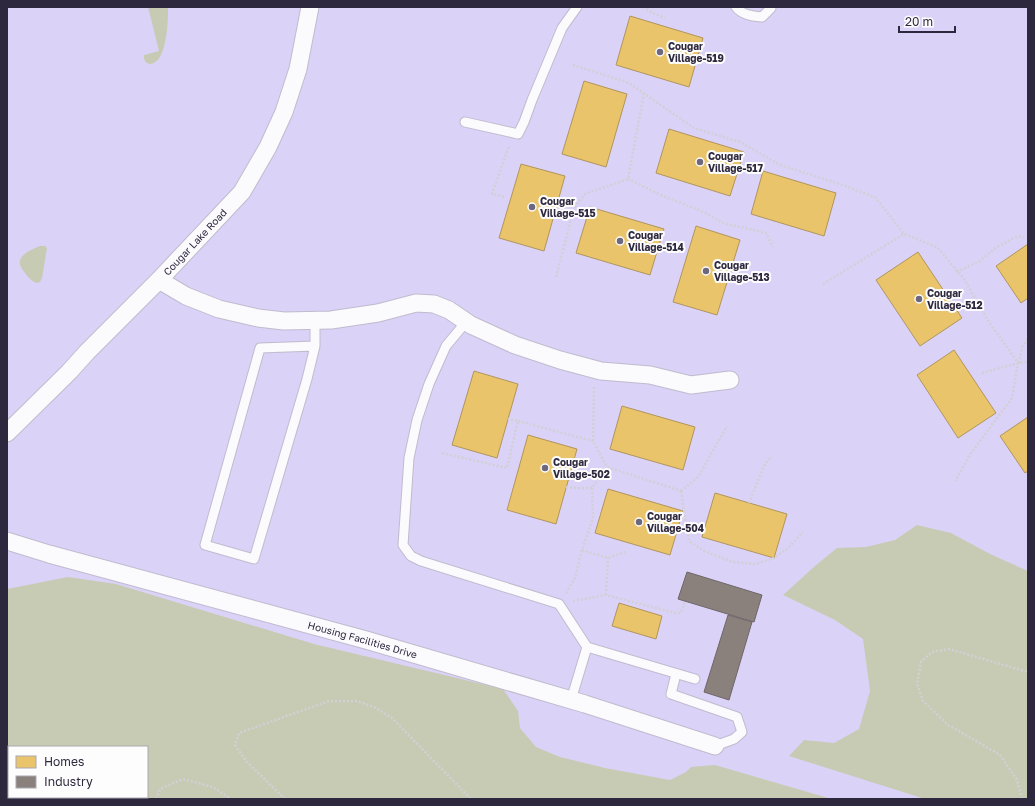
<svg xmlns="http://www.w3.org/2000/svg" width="1035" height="806" viewBox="0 0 1035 806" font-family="'Golos Text',sans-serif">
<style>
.built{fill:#dbd2f7;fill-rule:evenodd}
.green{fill:#c8cbb3;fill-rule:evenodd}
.homes{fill:#e9c46a;stroke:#b1955d}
.industry{fill:#8a817c;stroke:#6e6669}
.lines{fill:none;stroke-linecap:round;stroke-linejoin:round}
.lane-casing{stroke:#c0bbce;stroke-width:11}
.street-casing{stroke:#c0bbce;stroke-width:19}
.path{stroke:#d1d0d6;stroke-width:2.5;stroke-dasharray:2 2;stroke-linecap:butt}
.lane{stroke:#fbfafd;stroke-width:9}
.street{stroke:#fbfafd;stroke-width:17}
.poi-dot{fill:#6d687d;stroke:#fdfdfd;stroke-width:1.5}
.labels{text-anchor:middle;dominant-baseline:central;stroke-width:4;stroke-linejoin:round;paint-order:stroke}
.poi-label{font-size:10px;font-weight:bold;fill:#2e283e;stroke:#fdfdfd;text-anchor:start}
.street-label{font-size:10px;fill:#2e283e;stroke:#fdfdfd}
</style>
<rect width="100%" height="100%" fill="#e3def1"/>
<path class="built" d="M7,7h1021v792h-1021zM9,747h138v50h-138z"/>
<g class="green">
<path d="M148,7h20v1c0,16 -1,35 -8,49 -5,9 -17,10 -16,-2l15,-4z"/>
<path d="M40,246h5l2,2 -5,30 -2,4 -3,1c-6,-2 -9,-6 -12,-10 -14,-15 3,-22 15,-27z"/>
<path d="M917,525l34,8 39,21 38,17v228h-103l-136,-43 15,-16 30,3 25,-14 11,-38 -7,-52 -28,-19 -52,-25 32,-29 22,-18 29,-1 29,-7z"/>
<path d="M68,577l48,7 198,60 189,45 15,22 2,17 16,19 24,10 45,11 65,12 16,-8 5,-5 24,-2 117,34h-825v-210zM9,747h138v50h-138z"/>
</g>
<g class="homes">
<path d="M630,16l73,22 -14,49 -73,-22z"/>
<path d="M584,81l43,13 -21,73 -44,-13z"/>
<path d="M669,129l75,23 -14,44 -74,-23z"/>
<path d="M521,164l44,12 -21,75 -45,-13z"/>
<path d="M763,171l73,22 -12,43 -73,-22z"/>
<path d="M590,207l74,22 -14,46 -74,-22z"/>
<path d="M696,226l44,14 -23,75 -44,-13z"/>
<path d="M1028,244v54l-7,5 -25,-37z"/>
<path d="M918,252l44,66 -42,28 -44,-66z"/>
<path d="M954,350l42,63 -38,25 -41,-63z"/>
<path d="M474,371l44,13 -21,74 -45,-13z"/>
<path d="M622,406l73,21 -12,43 -73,-21z"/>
<path d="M1028,417v54l-3,2 -25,-37z"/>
<path d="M528,435l49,14 -21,75 -49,-14z"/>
<path d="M608,489l75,22 -13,44 -75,-22z"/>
<path d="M715,493l72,21 -13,44 -72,-21z"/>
<path d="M619,603l43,13 -6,23 -44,-13z"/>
</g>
<g class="industry">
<path d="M687,572l75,23 -8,27 -76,-23z"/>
<path d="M728,615l24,7 -23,78 -25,-8z"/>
</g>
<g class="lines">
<g class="lane-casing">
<g id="lane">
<path d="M736,7c6,8 16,9 26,10l9,-9"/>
<path d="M465,122l53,12 6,-12 8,-22 30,-72 15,-21"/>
<path d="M466,322l-20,24 -17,38 -12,36 -8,38 -6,87 8,11 10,5 138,43 28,43 -16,53"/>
<path d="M315,346l-55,2 -55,197 49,14 53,-180 8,-33v-26"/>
<path d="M587,647l108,32"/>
<path d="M676,674l-5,20 66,23 5,15 -8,7 -19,7"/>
</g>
</g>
<g class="street-casing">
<g id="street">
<path d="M159,280l27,16 33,13 39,9 26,3 47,-1 47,-7 38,-10 18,1 15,6 22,15 44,20 45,15 41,11 49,4 41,10 39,-5"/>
<path id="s1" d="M7,433l62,-61 18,-20 72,-72 83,-88 26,-45 16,-35 14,-43 12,-62"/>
<path id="s2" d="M7,541l42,13 317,86 219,64 130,42"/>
</g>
</g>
<g class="path">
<path d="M643,7l10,6 12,5"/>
<path d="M573,65l56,18 65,45 46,14 40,23 63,20 33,13 28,36 33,13 27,32 25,43 29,41 -6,35 -41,55 -16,28"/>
<path d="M628,179l33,16 45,18 17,10 43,10 7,14"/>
<path d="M504,197l-12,-3 17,-48"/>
<path d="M957,272l23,-11 17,-14 21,-11 8,2"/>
<path d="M556,277l18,-69 11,-14 43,-15 16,-86"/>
<path d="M823,284l81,-50"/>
<path d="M1019,363l3,-16 6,-8"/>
<path d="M982,373l36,-10 10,-1"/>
<path d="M594,387l-1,54 14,26 74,24"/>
<path d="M518,421l75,20"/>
<path d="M442,453l65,15 11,-47 -10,-2"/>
<path d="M566,487l10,1h16"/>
<path d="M681,491l8,50 15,10 29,11 22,2 19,-6 14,-10 15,-16"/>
<path d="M681,491l17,-14 29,-51"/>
<path d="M749,503l15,-37 8,-10"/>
<path d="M582,550l26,8 17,-6"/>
<path d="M566,593l9,-15 7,-28 11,-32 -1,-30 15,-21"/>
<path d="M606,595l2,-37"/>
<path d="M573,601l33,-6 69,18h6l4,-12"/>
<path d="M7,773l2,-4"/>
<path d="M33,799v-2"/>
<path d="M156,799l4,-10 23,-10 30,8 18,12"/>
<path d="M285,799l-39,-38 -11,-16 4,-12 90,-32h28l17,6 18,11 79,81"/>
<path d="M1022,799l-5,-19 -17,-25 -52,-30 -25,-24 -6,-17 4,-22 11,-10 17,-3 79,23"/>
</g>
<use href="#lane" class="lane"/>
<use href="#street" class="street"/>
</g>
<g class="poi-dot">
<circle cx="660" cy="52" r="4"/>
<circle cx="700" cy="162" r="4"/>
<circle cx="532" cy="207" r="4"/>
<circle cx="620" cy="241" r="4"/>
<circle cx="706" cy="271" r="4"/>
<circle cx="919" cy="299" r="4"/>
<circle cx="545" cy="468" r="4"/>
<circle cx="639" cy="522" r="4"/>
</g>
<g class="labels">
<g class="poi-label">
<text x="668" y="46">Cougar<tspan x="668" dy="12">Village-519</tspan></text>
<text x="708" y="156">Cougar<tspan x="708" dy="12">Village-517</tspan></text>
<text x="540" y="201">Cougar<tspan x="540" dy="12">Village-515</tspan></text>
<text x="628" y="235">Cougar<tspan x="628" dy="12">Village-514</tspan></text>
<text x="714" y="265">Cougar<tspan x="714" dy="12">Village-513</tspan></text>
<text x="927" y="293">Cougar<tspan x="927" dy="12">Village-512</tspan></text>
<text x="553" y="462">Cougar<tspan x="553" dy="12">Village-502</tspan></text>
<text x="647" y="516">Cougar<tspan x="647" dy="12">Village-504</tspan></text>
</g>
<g class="street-label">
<text stroke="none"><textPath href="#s1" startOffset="268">Cougar Lake Road</textPath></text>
<text stroke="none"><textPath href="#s2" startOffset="369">Housing Facilities Drive</textPath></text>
</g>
</g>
<rect width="1035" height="806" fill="none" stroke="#2e283e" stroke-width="16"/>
<rect x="8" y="746" width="140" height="52" fill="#fdfdfd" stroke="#aaa8b1"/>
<rect x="16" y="756" width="20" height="12" fill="#e9c46a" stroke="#aaa8b1"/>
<text x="44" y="766" font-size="12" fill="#2e283e">Homes</text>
<rect x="16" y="776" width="20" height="12" fill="#8a817c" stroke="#aaa8b1"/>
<text x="44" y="786" font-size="12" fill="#2e283e">Industry</text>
<path d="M899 26v6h56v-6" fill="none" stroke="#2e283e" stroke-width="2"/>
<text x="905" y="26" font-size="12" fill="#2e283e" stroke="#fdfdfd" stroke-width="3" paint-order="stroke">20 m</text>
</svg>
